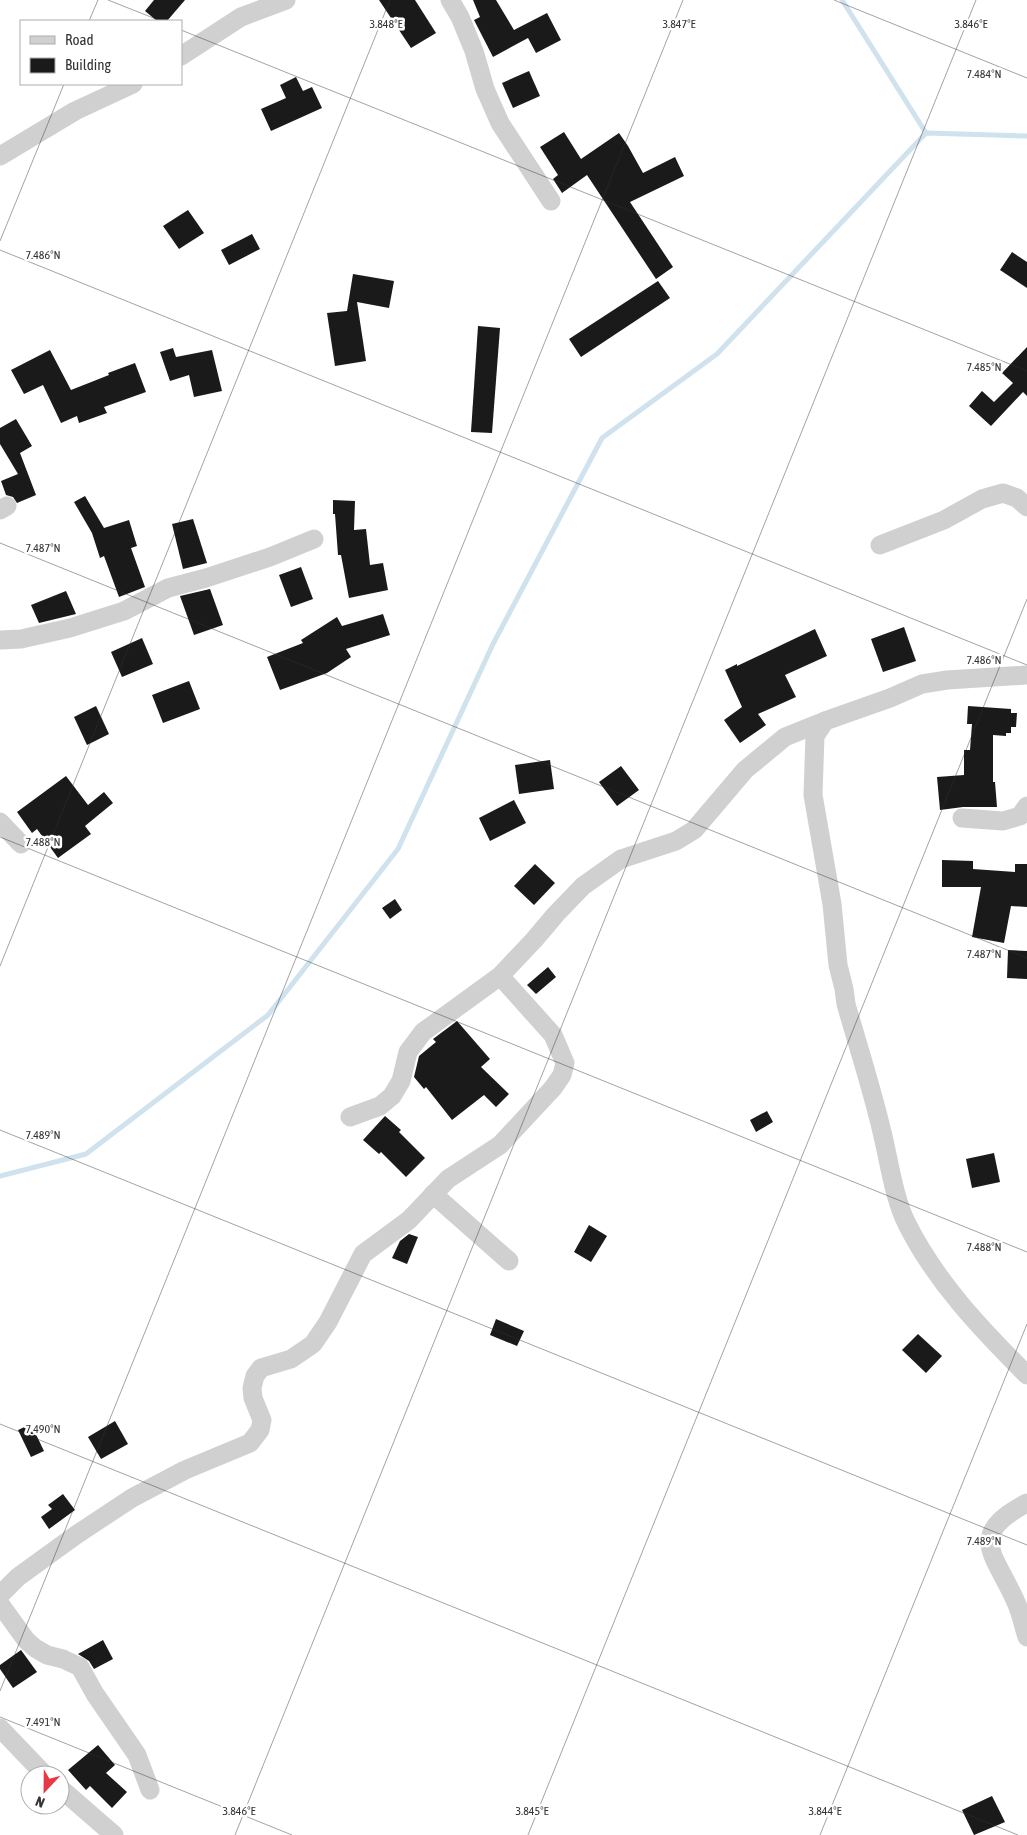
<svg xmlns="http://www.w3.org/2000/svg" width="1027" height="1835" viewBox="0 0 1027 1835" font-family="'Asap Condensed',sans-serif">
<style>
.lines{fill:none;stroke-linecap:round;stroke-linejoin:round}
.stream{stroke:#cfe2ee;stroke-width:5}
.building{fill:#1a1a1a}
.street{stroke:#d0d0d0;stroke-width:19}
.ticks{fill:none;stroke:#333;stroke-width:1;stroke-opacity:0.45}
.ticks-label{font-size:12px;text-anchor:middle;fill:#333;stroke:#fff;stroke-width:5;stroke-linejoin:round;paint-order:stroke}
</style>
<rect width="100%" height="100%" fill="#fff"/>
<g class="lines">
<g class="stream">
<path d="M842,0l84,133"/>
<path d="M0,1176l86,-22 182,-139 130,-166 95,-205 109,-206 115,-84 209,-221 101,3"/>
</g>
</g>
<g class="building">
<path d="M154,0h31l-18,21h-10l-12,-10z"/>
<path d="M379,0h36l21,33 -25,15z"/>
<path d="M473,0h23l18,30 33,-17 14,27 -25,13 -8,-15 -35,19 -19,-37 6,-3z"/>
<path d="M529,71l11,25 -27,12 -11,-25z"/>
<path d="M296,77l7,14 9,-4 10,21 -51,23 -10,-22 25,-11 -6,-13z"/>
<path d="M564,132l17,27 38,-26 9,13 15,27 32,-16 9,19 -54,26 43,65 -17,12 -69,-104 -25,18 -9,-14 5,-4 -18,-28z"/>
<path d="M188,210l16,23 -25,16 -16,-23z"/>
<path d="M252,234l8,15 -31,16 -8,-15z"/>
<path d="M1012,252l15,10v26l-27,-18z"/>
<path d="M353,274l41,7 -5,27 -32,-6 9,59 -31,5 -8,-53 20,-2z"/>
<path d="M658,281l12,17 -89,59 -12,-18z"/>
<path d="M478,326l22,2 -8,105 -21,-1z"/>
<path d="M1027,347v49l-4,-4 -32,34 -22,-20 13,-15 12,11 19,-19 -11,-10z"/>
<path d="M173,348l3,9 36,-7 10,41 -28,6 -5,-22 -19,6 -10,-29z"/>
<path d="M50,350l21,40 38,-15 -1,-2 27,-10 11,29 -42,15 3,6 -28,10 -2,-7 -16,7 -18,-38 -19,9 -13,-24z"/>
<path d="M16,419l16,27 -12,7 16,42 -19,8 -4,-6 -7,-2 -5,-14 17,-7 -18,-30v-16z"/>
<path d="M85,496l19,32 25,-8 8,26 -6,2 14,39 -26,10 -15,-41 -4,2 -8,-25 -18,-31z"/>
<path d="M333,500l22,1 -1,29 12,-1 4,36 13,-2 5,27 -39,8 -8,-43h-3l-3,-41h-2z"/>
<path d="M193,519l14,44 -24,6 -11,-45z"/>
<path d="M301,567l12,32 -22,8 -12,-32z"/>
<path d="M210,589l13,36 -29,10 -14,-39z"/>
<path d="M66,591l10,23 -37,9 -8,-18z"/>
<path d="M383,614l7,21 -44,14 5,8 -24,16 -47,17 -13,-33 36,-14 -2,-3 36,-23 5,9z"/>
<path d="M904,627l12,34 -33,11 -12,-33z"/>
<path d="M815,629l12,27 -42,19 11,22 -38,17 8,11 -26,18 -16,-23 18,-13 -17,-37 12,-6v2z"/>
<path d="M142,638l11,26 -31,13 -11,-25z"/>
<path d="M189,681l11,28 -37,14 -11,-28z"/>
<path d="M96,706l13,28 -22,11 -13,-28z"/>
<path d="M968,706l43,3v4h6l-1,14h-5v6h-5v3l-13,-1v47h2l2,25h-34l-23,3 -3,-33 27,-2v-25h6l2,-26h-5z"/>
<path d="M550,760l4,29 -35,5 -4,-29z"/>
<path d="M621,766l18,24 -22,16 -18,-24z"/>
<path d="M66,776l22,29 16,-13 9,11 -28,23 6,8 -33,24 -21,-29 -5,4 -15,-21z"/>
<path d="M514,800l12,23 -36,18 -11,-23z"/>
<path d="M942,860l31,1v8l42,3v-8h12v43l-16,-1 -7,37 -32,-6 9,-50h-39z"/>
<path d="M535,864l20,19 -21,22 -20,-19z"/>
<path d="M395,899l7,11 -12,9 -8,-11z"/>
<path d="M1008,950l19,1v28l-20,-1z"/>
<path d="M548,967l8,10 -20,17 -9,-9z"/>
<path d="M457,1021l33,38 -9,8 28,27 -13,13 -12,-12 -32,25 -26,-33 -2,2 -10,-12 5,-21 17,-14 -3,-3z"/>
<path d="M767,1111l6,11 -17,10 -6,-12z"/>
<path d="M385,1116l16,14 -2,2 26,26 -19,19 -25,-25 -2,2 -16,-14z"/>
<path d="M994,1153l6,29 -28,6 -6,-29z"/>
<path d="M589,1225l18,11 -16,26 -17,-10z"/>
<path d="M409,1234l9,3 -11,27 -15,-6 8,-17z"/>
<path d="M496,1319l28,12 -7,15 -27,-11z"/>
<path d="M918,1334l24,22 -16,17 -24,-23z"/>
<path d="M115,1421l13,23 -27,15 -13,-22z"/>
<path d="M31,1424l13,27 -13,6 -13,-27z"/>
<path d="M63,1494l12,16 -26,19 -8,-12 11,-8 -4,-4z"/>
<path d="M103,1640l10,19 -19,10 -5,-8 -11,-7z"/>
<path d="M21,1650l16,22 -24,16 -13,-19v-4z"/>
<path d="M98,1745l17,20 -9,8 21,19 -15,16 -22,-22 -4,4 -18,-20z"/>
<path d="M992,1796l13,26 -31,13 -12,-25z"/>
</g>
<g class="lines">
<g class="street">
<path d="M450,0l10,17 14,34 11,38 15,34 51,78"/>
<path d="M181,56l60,-39 45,-17"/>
<path d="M0,156l75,-45 58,-27"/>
<path d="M0,510l7,-4"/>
<path d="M880,545l64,-25 38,-21 21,-6 14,5 10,9"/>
<path d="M0,640l21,-1 49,-11 54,-17 44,-23 38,-10 64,-21 44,-18"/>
<path d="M1027,675l-80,5 -25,4 -32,14 -65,23 -10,15 -2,59 19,109 6,61 6,24 2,15c12,42 26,85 36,128 7,28 12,67 25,92 29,58 74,105 120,151"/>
<path d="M962,818l41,3 17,-5 7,-10"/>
<path d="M0,822l21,22"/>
<path d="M350,1117l30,-11 12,-10 9,-15 7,-29 15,-20 77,-56 34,-36 22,-26 27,-28 38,-27 55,-18 18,-11 51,-60 40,-33 40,-16"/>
<path d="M433,1194l76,67"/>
<path d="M1027,1503c-61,32 -33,50 -12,97 6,12 8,25 12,37"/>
<path d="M0,1595l18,-18 58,-42 56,-37 53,-28 65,-27 10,-13 2,-10 -9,-22 -1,-10 3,-12 6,-8 30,-9 22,-15 15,-22 35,-68 46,-34 39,-41 52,-34 53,-57 9,-13 3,-12 -12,-28 -53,-59"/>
<path d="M0,1604l26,36 9,8 12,7 16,4 17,8 15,27 42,61 13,35"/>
<path d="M0,1728l45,47"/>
<path d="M60,1788l54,47"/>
</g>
</g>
<path class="ticks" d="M108,0l53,21M834,0l193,78M89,21l9,-21M181,30l846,341M0,241l64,-157M0,250l1027,415M0,543l1027,415M0,837l1027,415M0,966l390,-966M0,1130l1027,415M0,1424l1018,411M0,1691l683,-1691M0,1717l292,118M235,1835l741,-1835M528,1835l499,-1236M820,1835l207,-511"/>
<g class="ticks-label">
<text x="386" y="28">3.848°E</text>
<text x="679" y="28">3.847°E</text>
<text x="971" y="28">3.846°E</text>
<text x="984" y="78">7.484°N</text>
<text x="43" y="259">7.486°N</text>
<text x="984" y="371">7.485°N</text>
<text x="43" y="552">7.487°N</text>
<text x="984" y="664">7.486°N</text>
<text x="43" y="846">7.488°N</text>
<text x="984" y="958">7.487°N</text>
<text x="43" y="1139">7.489°N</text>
<text x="984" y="1251">7.488°N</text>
<text x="43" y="1433">7.490°N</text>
<text x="984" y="1545">7.489°N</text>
<text x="43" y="1726">7.491°N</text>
<text x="239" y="1815">3.846°E</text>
<text x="532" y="1815">3.845°E</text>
<text x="825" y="1815">3.844°E</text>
</g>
<rect x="20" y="20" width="162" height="65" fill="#ffffff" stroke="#adadad"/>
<rect x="30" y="36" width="25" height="8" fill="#d0d0d0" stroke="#adadad"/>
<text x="65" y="45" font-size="15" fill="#333333">Road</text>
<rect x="30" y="58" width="25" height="15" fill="#1a1a1a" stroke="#adadad"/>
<text x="65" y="70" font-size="15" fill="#333333">Building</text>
<g transform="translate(45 1790) rotate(202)"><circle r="24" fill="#ffffff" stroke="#adadad"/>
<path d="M0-4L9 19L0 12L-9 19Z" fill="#e63946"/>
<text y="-8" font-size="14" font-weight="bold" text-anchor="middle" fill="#333333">N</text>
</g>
</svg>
